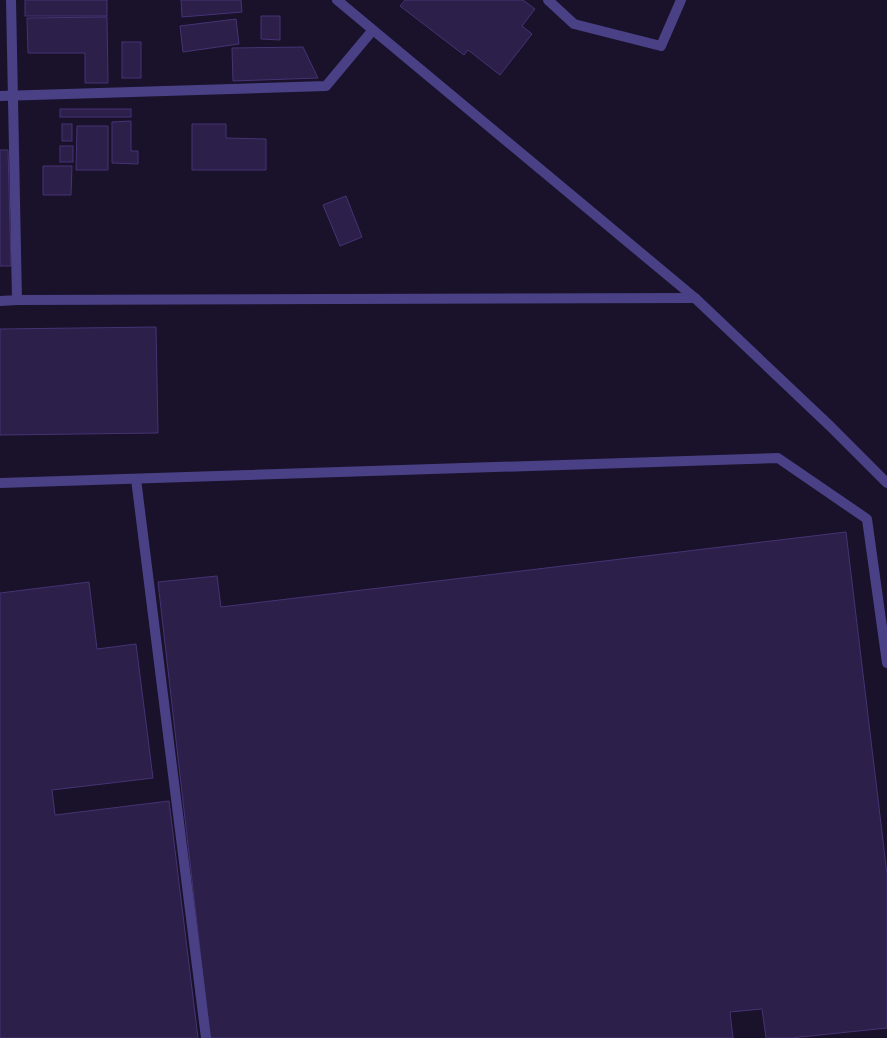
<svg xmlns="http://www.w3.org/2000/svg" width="887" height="1038" viewBox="0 0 887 1038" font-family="'Roboto Condensed',sans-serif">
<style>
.building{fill:#2c1f4a;stroke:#463374}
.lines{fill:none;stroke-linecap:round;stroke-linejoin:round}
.lane{stroke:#4a4086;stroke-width:10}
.street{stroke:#4a4086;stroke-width:10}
</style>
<rect width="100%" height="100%" fill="#19122a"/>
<g class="building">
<rect x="25" y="0" width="82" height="16"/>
<path d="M181,0h60l1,12 -60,5z"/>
<path d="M405,0h118l12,9 -13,17 10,8 -32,41 -32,-25 -4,5 -64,-49z"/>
<path d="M261,16h19v24l-19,-1z"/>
<path d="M107,17l1,66h-23v-30h-57l-1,-35z"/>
<path d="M236,19l3,25 -56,8 -3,-26z"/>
<rect x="122" y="42" width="19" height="36"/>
<path d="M303,47l15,31 -85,3 -1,-33z"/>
<rect x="60" y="109" width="71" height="8"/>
<path d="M131,121v30h7v13l-26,-1v-41z"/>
<rect x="62" y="124" width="10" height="17"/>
<path d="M192,124h34v14l40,1v31h-74z"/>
<path d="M77,126h31v44h-32z"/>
<rect x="60" y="146" width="13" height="16"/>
<path d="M0,150h8l3,116h-11z"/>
<path d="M43,166h29l-1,29h-28z"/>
<path d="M346,196l16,41 -22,9 -17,-41z"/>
<path d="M156,327l2,106 -158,2v-106z"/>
<path d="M846,532l41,342v154l-96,10h-25l-4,-29 -32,3 3,26h-523l-52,-456 59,-6 4,31z"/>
<path d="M89,582l8,67 39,-5 17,134 -101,12 3,25 114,-14 29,237h-198v-445z"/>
</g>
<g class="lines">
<g class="lane">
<path d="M0,96l326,-10 46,-55"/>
<path d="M17,300l678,-2"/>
<path d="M0,301l17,-1 -6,-300"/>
<path d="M136,479l70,559"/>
<path d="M0,483l778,-25 89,61 20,144"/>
</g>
<g class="street">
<path d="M337,0l358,298 135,128 57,57"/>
<path d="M548,0l26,24 87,22 20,-46"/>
</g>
</g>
</svg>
